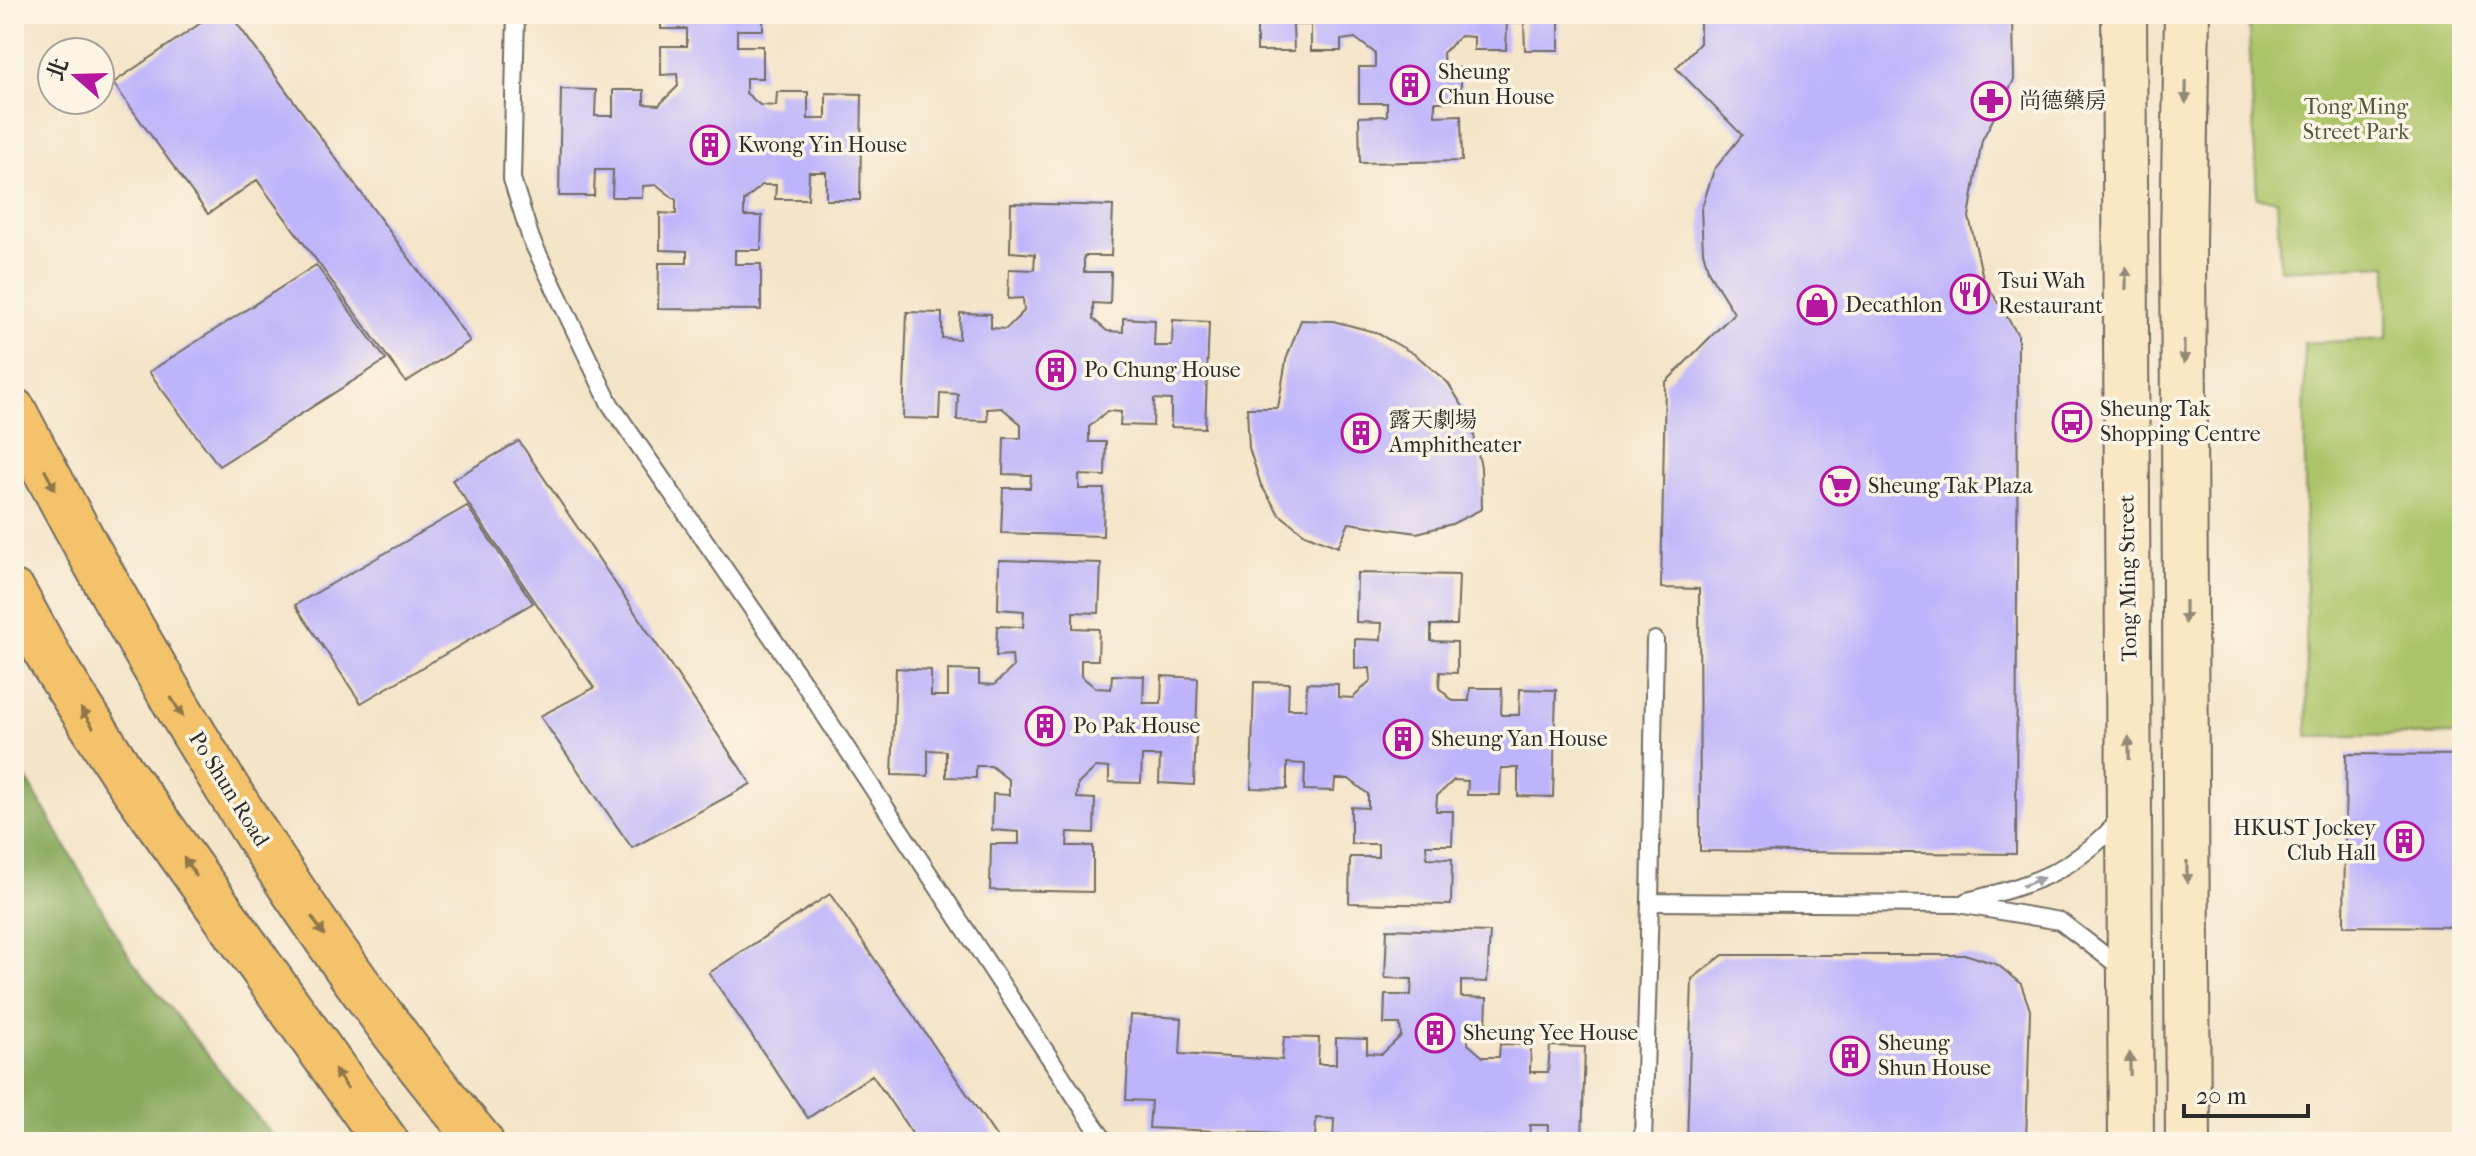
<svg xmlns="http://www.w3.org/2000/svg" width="2476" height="1156" viewBox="0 0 2476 1156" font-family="'IM FELL French Canon','Noto Serif TC',serif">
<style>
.green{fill:#acc469;stroke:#6c784a;stroke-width:2}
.forest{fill:#89aa5d;stroke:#5a6a44;stroke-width:2}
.building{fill:#beb4fb}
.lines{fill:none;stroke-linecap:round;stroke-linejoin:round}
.lane-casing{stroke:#716c62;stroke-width:20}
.secondary-casing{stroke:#716c62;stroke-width:48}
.primary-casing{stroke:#716c62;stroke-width:48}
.lane{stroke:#fff;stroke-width:16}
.secondary{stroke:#fae7c3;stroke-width:44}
.primary{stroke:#f3c26a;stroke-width:44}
.oneway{fill:#928977}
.oneway2{fill:#8f764a}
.oneway3{fill:#a0a0a0}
.labels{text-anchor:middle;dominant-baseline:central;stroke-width:7;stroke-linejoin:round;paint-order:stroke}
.poi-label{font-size:22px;fill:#2b2b2b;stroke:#fcf5e5;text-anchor:start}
.park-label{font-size:22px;fill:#52593e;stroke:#fcf5e5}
.street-label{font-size:22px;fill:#2b2b2b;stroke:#fcf5e5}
</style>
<rect width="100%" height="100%" fill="#fcf5e5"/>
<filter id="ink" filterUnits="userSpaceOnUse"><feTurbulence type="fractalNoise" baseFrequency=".0125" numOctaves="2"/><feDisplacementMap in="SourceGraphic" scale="16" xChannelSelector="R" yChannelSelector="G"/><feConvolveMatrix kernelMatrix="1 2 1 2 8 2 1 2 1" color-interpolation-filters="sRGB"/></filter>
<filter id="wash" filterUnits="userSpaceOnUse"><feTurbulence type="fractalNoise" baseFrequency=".006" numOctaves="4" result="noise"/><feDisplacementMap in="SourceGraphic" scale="32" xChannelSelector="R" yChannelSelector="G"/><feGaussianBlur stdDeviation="1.8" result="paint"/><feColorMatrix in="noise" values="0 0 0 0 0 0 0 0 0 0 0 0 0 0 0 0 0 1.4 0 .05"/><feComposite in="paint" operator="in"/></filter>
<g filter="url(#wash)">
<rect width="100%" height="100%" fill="#f4e4c8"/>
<path class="green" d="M2248,14h214v720l-155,3 -3,-394 83,-4v-74l-107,5 -3,-70 -20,-2z"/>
<path class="forest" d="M14,757l116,201 147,184h-263z"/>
<g id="blocks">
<g class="building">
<path d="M214,14h16l240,327 -64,41 -149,-202 -49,34 -95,-131z"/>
<path d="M661,14h102v16h-26v16h26v32h-17v15l14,12 16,1 1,-14h31v27h18v-26l36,1 -2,106h-34v-28h-17l-1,27h-33l1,-14h-14l-18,16v15h18l-1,34h-26v14h26v46l-103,-1 1,-46h28v-12l-27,-1v-37l16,1v-14l-19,-15 -14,1 -1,11h-30l1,-27h-18l-1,26h-35l2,-107 35,1 -1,26h18v-26h31v14l15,1 19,-19 -1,-12 -16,1v-29h26v-17h-26z"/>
<path d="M1257,14h302v36h-34l-1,-28 -17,1 -1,27h-32v-13l-14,-1 -17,17 1,15h17v34h-26v14l26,-1 1,46 -102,2 -1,-46 28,-1v-13h-28v-36h16v-14l-20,-15 -14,2v11h-30v-26h-18l1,26h-37z"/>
<path d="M1700,14h313l1,66 -32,60 -13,77 14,61 35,57 -2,519 -316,-3 -1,-262 -38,-1 4,-205 69,-70 -25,-40 -6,-21 -2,-42 13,-40 28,-35 -66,-67 24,-25z"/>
<path d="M1011,203l102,3 -2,50h-27v16h27l-1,32 -17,-1v16l14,12 16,1v-14l32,2 -1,26h18l1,-26 36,2 -4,106 -34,-1v-27l-17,-1 -1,27 -33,-1 1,-13 -14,-1 -18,16v15h17l-1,34 -26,-1v14h25l-1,47 -102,-3 2,-45h27l1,-13 -28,-1 1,-36h17v-14l-19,-16 -15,1 1,12 -31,-1 1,-26 -18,-1 -1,26 -36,-1 4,-106 35,1v25l17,1 1,-26 31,1v14l15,1 18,-18 -1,-13 -15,1 1,-30 25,1 1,-16 -25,-2z"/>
<path d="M316,265l70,95 -167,106 -70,-94z"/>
<path d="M1301,320l32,1 42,11 41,23 32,28 22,35 11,49 1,42 -30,15 -35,9 -68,-10 -11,24 -33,-13 -26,-20 -18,-29 -12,-37 -2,-40h31l8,-48z"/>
<path d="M519,441l232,343 -119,64 -92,-132 54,-28 -142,-208z"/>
<path d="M467,506l66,97 -172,100 -66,-98z"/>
<path d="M999,560l102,3 -2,50 -26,-1v16l26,1 -1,31h-17v16l15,12 15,1 1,-14 32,1 -1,27h18l1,-27 36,2 -4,107 -35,-2 1,-27h-18l-1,27 -32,-1v-14l-13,-1 -18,17 -1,14 18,1 -1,34 -26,-1 -1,14h26v46l-103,-2 1,-46h28v-12l-27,-2 1,-36 16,1v-15l-18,-14h-15v12l-30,-1v-26l-18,-1v26l-36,-1 4,-107 35,2v26h17v-26l31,1v13l15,1 19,-18 -1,-12 -16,1 1,-30 26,1 1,-16 -26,-2z"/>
<path d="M1357,573l102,2 -2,50h-26v16l26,1v31l-17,-1 -1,16 14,13h16l1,-13h32l-1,27h18l1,-26 36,1 -3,107 -35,-1v-28h-17l-1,27h-33l1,-14 -14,-1 -17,16 -1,15h17l-1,34h-26l1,13 25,1 -1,46 -102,-2 1,-46h28v-13h-27v-37l17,1v-14l-19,-15h-14l-1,12 -30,-1 1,-26 -18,-1v26l-36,-1 3,-106 35,1 -1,26h18l1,-26 31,1v13l15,1 18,-18 -1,-12 -15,1v-30l26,1 1,-17 -26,-1z"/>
<path d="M2346,754l116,1v172l-118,-1z"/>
<path d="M830,894l170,248h-82l-46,-67 -64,43 -99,-145z"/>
<path d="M1387,929l103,3 -3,50 -26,-1v16l26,1 -1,31h-17l-1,15 15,13h16l1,-13 31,1 -1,27h18l2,-26 35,1 -3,95h-35l1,-17h-18l-1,17h-33l1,-5 -14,-1 -6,6h-89l-10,-8 -14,1v7h-31l1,-23 -18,-1 -1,24h-35v-8l-131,-6 2,-27 -25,-1 4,-85 52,3 -2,36 102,6 2,-23 35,1 -1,26h18v-26l31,1v14l15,1 19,-18 -1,-12h-16l1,-29h26l1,-16 -27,-1z"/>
<path d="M1723,955h245l30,10 23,19 9,26 -4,132h-339l5,-163z"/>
</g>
</g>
</g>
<g filter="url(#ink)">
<use href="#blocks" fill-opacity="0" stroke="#716c62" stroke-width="2"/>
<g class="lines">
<g class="lane-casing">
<g id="lane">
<path d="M516,14l-4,165 19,60 79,165 193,278 302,460"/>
<path d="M1655,640l-5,262 308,2 102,17 64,49"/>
<path d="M1967,901c66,-16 106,-30 153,-81"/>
<path d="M1643,1142l7,-240"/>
</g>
</g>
<g class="secondary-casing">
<g id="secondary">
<path d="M2124,14l7,1128"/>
<path d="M2187,14l-4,227 5,901"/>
</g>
</g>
<g class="primary-casing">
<g id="primary">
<path d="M14,411c134,257 281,509 467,731"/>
<path d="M14,593l39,71 69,108 264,370"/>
</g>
</g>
<use href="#lane" class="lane"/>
<use href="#secondary" class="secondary"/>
<use href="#primary" class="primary"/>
</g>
<defs><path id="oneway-solid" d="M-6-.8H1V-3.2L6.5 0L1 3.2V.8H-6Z" transform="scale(2)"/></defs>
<g class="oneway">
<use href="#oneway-solid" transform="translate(2186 92) rotate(91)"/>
<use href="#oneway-solid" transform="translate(2126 278) rotate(-90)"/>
<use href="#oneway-solid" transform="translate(2184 352) rotate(90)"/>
<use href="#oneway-solid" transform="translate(2185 612) rotate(90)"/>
<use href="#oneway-solid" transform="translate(2129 748) rotate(-91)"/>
<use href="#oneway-solid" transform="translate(2187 872) rotate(90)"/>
<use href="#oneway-solid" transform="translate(2130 1064) rotate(-91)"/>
</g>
<g class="oneway2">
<use href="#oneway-solid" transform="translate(50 480) rotate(62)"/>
<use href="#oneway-solid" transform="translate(177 707) rotate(58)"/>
<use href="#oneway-solid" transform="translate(87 718) rotate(-123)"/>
<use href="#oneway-solid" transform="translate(190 867) rotate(-125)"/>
<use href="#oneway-solid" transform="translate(318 926) rotate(56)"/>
<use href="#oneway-solid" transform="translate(341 1079) rotate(-125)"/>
</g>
<use class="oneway3" href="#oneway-solid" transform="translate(2033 882) rotate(-22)"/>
</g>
<defs>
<g id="building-ring" transform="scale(2)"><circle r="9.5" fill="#fcf5e5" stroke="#b5179e" stroke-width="1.5"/><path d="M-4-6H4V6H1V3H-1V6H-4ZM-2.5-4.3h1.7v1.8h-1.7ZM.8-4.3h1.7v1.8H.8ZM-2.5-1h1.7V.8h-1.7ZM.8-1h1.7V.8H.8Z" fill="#b5179e"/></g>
<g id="pharmacy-ring" transform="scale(2)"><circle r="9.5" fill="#fcf5e5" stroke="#b5179e" stroke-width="1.5"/><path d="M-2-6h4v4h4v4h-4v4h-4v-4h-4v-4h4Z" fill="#b5179e"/></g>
<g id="restaurant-ring" transform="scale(2)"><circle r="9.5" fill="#fcf5e5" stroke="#b5179e" stroke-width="1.5"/><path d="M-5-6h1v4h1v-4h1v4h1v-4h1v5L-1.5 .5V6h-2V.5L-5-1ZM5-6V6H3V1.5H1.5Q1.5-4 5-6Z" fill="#b5179e"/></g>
<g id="shop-ring" transform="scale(2)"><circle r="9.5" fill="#fcf5e5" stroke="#b5179e" stroke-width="1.5"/><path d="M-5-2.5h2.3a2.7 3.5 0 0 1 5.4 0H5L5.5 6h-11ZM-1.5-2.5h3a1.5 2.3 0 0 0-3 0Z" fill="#b5179e"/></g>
<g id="bus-ring" transform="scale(2)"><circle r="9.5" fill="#fcf5e5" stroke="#b5179e" stroke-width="1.5"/><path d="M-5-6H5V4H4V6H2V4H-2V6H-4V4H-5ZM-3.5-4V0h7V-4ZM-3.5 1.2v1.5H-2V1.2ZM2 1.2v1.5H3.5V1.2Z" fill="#b5179e"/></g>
<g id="supermarket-ring" transform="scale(2)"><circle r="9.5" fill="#fcf5e5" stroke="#b5179e" stroke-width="1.5"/><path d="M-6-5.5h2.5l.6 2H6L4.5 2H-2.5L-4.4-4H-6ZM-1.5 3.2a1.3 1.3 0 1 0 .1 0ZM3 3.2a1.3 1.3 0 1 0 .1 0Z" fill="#b5179e"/></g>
</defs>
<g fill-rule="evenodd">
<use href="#building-ring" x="1410" y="85"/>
<use href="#pharmacy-ring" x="1991" y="101"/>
<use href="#building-ring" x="710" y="145"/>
<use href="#restaurant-ring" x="1970" y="294"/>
<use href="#shop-ring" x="1817" y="305"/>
<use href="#building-ring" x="1056" y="370"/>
<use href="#bus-ring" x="2072" y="422"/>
<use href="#building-ring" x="1361" y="433"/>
<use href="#supermarket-ring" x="1840" y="486"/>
<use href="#building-ring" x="1045" y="726"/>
<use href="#building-ring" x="1403" y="739"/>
<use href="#building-ring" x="2404" y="841"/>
<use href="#building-ring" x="1435" y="1033"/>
<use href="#building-ring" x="1850" y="1056"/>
</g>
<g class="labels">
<g class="poi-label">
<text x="1438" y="72">Sheung<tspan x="1438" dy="25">Chun House</tspan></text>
<text x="2019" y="101">尚德藥房</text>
<text x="738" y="145">Kwong Yin House</text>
<text x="1998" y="281">Tsui Wah<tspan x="1998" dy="25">Restaurant</tspan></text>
<text x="1845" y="305">Decathlon</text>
<text x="1084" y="370">Po Chung House</text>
<text x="2100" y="409">Sheung Tak<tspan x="2100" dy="25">Shopping Centre</tspan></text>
<text x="1389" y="420">露天劇場<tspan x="1389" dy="25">Amphitheater</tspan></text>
<text x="1868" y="486">Sheung Tak Plaza</text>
<text x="1073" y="726">Po Pak House</text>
<text x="1431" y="739">Sheung Yan House</text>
<text x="2376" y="828" text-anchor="end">HKUST Jockey<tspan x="2376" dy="25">Club Hall</tspan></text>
<text x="1463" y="1033">Sheung Yee House</text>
<text x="1878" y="1043">Sheung<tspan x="1878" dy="25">Shun House</tspan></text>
</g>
<g class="park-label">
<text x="2356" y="107">Tong Ming<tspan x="2356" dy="25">Street Park</tspan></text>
</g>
<g class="street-label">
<text transform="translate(2128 578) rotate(-91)">Tong Ming Street</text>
<text transform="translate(229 789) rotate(58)">Po Shun Road</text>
</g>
</g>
<rect width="2476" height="1156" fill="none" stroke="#fcf5e5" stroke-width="48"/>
<g transform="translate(76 76) rotate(290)"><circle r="38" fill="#fcf5e5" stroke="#a8a49b" stroke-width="2"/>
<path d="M0-6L14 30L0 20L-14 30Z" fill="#b5179e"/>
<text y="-12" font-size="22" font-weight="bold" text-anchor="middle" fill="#2b2b2b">北</text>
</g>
<path d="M2184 1104v12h124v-12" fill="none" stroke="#2b2b2b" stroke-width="4"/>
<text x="2196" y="1104" font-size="24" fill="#2b2b2b" stroke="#fcf5e5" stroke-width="6" paint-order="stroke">20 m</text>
</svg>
